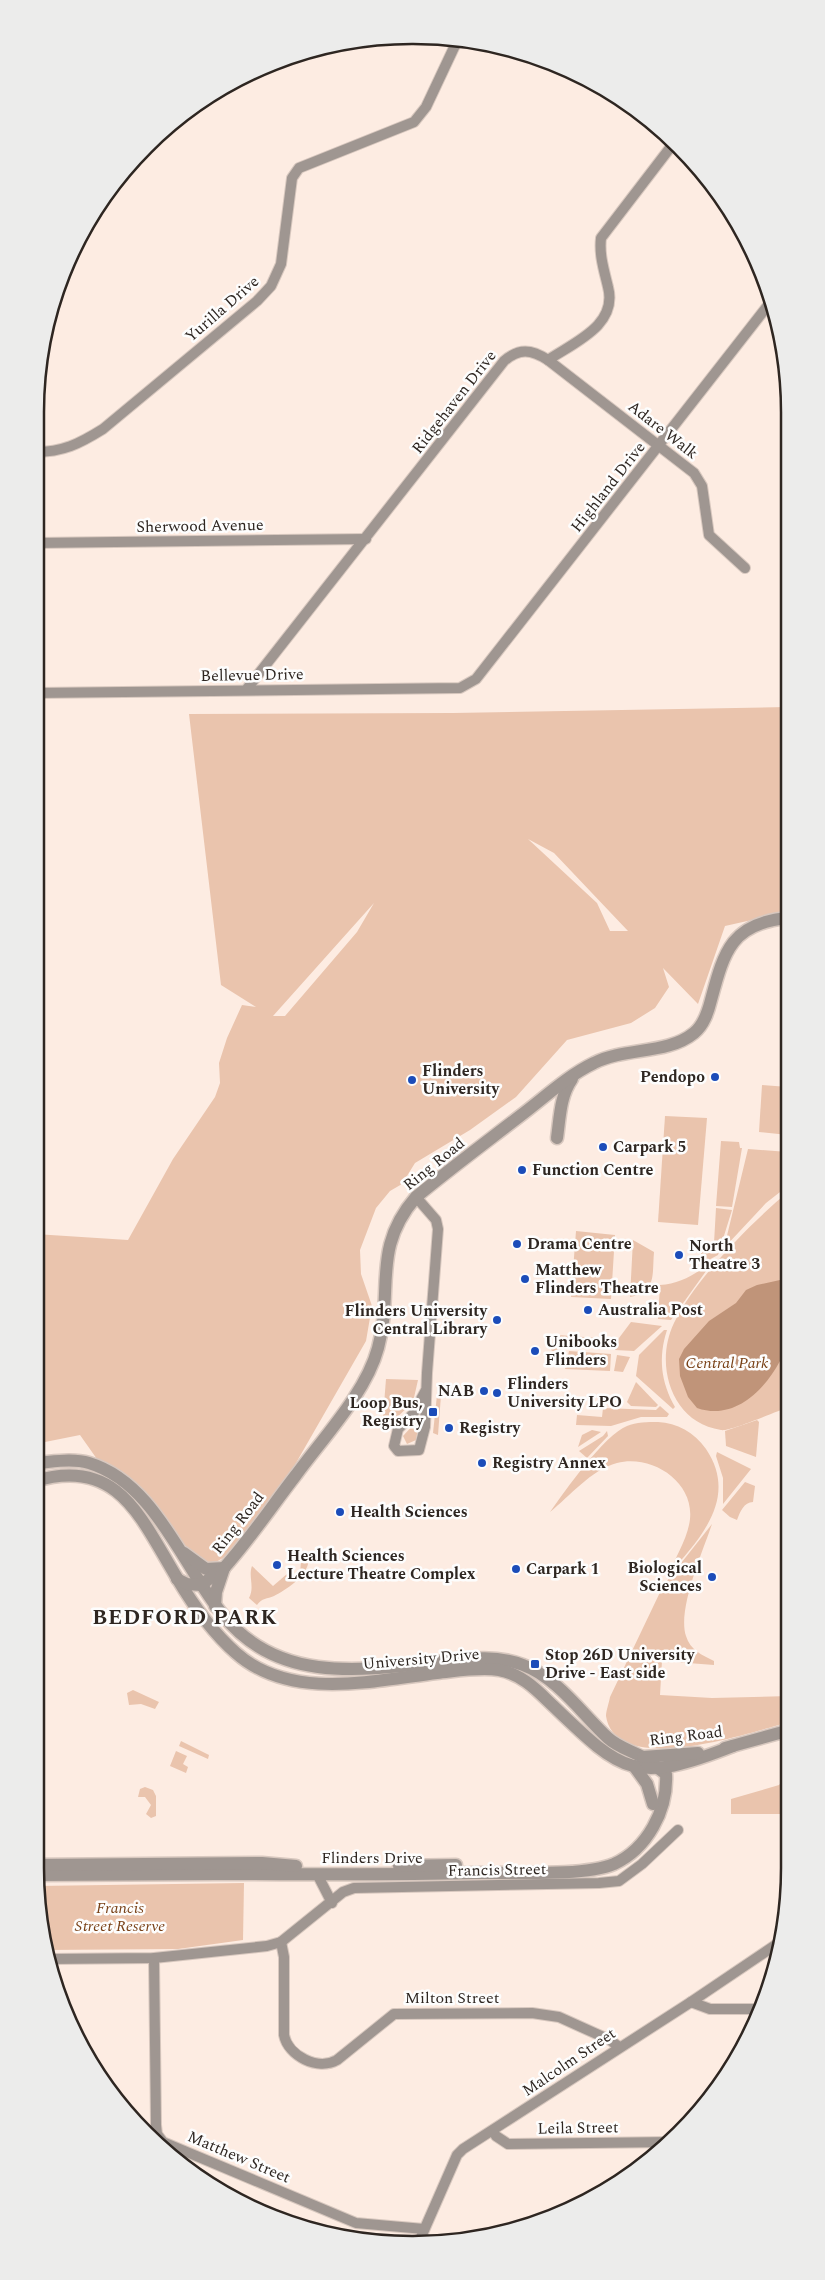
<svg xmlns="http://www.w3.org/2000/svg" width="825" height="2280" viewBox="0 0 825 2280" font-family="Spectral,serif">
<style>
.green{fill:#eac4ad;fill-rule:evenodd}
.water{fill:#c09479}
.lines{fill:none;stroke-linecap:round;stroke-linejoin:round}
.minor-casing{stroke:#d8c8bf;stroke-width:12}
.tertiary-casing{stroke:#d8c8bf;stroke-width:15}
.minor{stroke:#9f9691;stroke-width:10}
.tertiary{stroke:#9f9691;stroke-width:12}
.poi-dot{fill:#1b4cb9;stroke:#fdfdfd;stroke-width:2}
.labels{text-anchor:middle;dominant-baseline:central;stroke-width:5;stroke-linejoin:round;paint-order:stroke}
.street-label{font-size:16px;fill:#2e2621;stroke:#fdfdfd}
.poi-label{font-size:16px;font-weight:bold;fill:#2e2621;stroke:#fdfdfd;text-anchor:start}
.park-label{font-size:16px;font-style:italic;fill:#794117;stroke:#fdfdfd}
.district-label{font-size:21px;font-weight:bold;letter-spacing:1px;fill:#2e2621;stroke:#fdfdfd}
.rim{fill:none;stroke:#2e2621;stroke-width:2.5}
</style>
<rect width="100%" height="100%" fill="#fdece2"/>
<g class="green">
<path d="M787,707l1,205 -63,14 -27,78 -35,-36 6,19 -14,21 -24,15 -64,17 -51,57 -46,33 -55,33 -13,21 -12,7 -14,17 -16,42 1,24 11,32 -6,35 -97,169 -46,48 -9,5 -6,1 -30,-15 -32,-48 -42,-32 -24,-34 -45,9v-210l93,6 45,-81 42,-62 5,-14 -1,-20 8,-25 15,-33 14,2 -35,-22 -32,-271 264,-1zM528,839l26,14 74,78h-18l-13,-28zM374,903l-17,29 -72,84h-12z"/>
<path d="M762,1085l26,2v48l-29,-3z"/>
<path d="M665,1116l42,2 -9,107 -40,-3z"/>
<path d="M721,1141l18,1 1,6h2l-10,59 -16,-1z"/>
<path d="M748,1149l40,3 1,33 -23,18 -42,45z"/>
<path d="M789,1191v216c-12,4 -60,25 -68,23 -50,-7 -67,-66 -47,-107 21,-44 77,-100 115,-132z"/>
<path d="M716,1208l16,2 -14,45 -17,9v-22l13,1z"/>
<path d="M576,1231l39,4 -4,64 -40,-2z"/>
<path d="M633,1240l21,12c-2,22 3,40 -24,45z"/>
<path d="M714,1260l-43,60 -13,-1 2,-34c21,-1 37,-12 54,-25z"/>
<path d="M631,1322l31,4 -28,25 -19,-1 1,-8z"/>
<path d="M664,1330h3c-9,28 -6,52 8,77l-2,2 -37,-33 3,-21z"/>
<path d="M558,1335l53,4 -1,9 -47,-2 -7,7 -5,-3v-5l6,-8 -5,5z"/>
<path d="M569,1351l42,3 -1,17 -45,-2z"/>
<path d="M617,1355l13,2 -7,15 -9,-1z"/>
<path d="M386,1379l32,1 -5,22 -23,22 -7,-7z"/>
<path d="M636,1382l22,23 -2,2 -25,-1 -4,-4z"/>
<path d="M437,1395h4l-3,40 -5,-2z"/>
<path d="M660,1406l9,8 -2,3h-26l-30,9 -35,-1 1,-10 25,2 1,-9 53,2z"/>
<path d="M757,1420l2,2 -3,35 -30,-11 -1,-15z"/>
<path d="M658,1422c19,1 36,10 48,27 33,49 -6,90 -38,126 7,-17 20,-37 22,-56 4,-38 -39,-65 -73,-56 -26,7 -47,33 -67,49 15,-21 54,-77 77,-86 9,-4 21,-4 31,-4z"/>
<path d="M415,1423l3,5 -2,12 -9,4 -4,-8z"/>
<path d="M592,1430l9,2 -23,15 4,-12z"/>
<path d="M607,1431l1,5 -21,22 -8,-7 24,-15z"/>
<path d="M717,1452l34,17 -28,35v-26l-7,-22z"/>
<path d="M745,1482l10,4 -2,16c-9,0 -13,10 -16,18l-7,-3 -8,-7z"/>
<path d="M712,1524c-9,27 -35,86 -26,112 4,14 16,19 28,25v4l-52,-4 -2,34 52,3 78,-2v26c-37,9 -174,58 -184,-6 0,-5 3,-13 4,-19l53,-111z"/>
<path d="M304,1559l4,5c-3,13 -22,26 -34,32 -7,3 -12,2 -17,9l-8,-7c6,-11 -1,-21 3,-32l21,20 14,-12h13l1,-13z"/>
<path d="M133,1690l26,12 -4,7 -14,-5 -12,1 -2,-12z"/>
<path d="M181,1741l28,14 -1,4 -29,-13z"/>
<path d="M176,1751l11,5 -4,8 5,3 -2,6 -16,-7z"/>
<path d="M790,1763v51h-59v-15l48,-14 8,-9z"/>
<path d="M145,1787l8,3 3,6v20l-5,2 -5,-4 5,-9 -6,-8h-7l2,-8z"/>
<path d="M244,1883l-1,57 -65,9 -133,1 -8,-64z"/>
</g>
<path class="water" d="M789,1278c0,18 3,49 0,66 -1,6 -6,12 -9,17 -16,30 -46,60 -83,47l-9,-11 -8,-21 -1,-17 5,-10 25,-28 27,-18 10,-13 11,-5z"/>
<g class="lines">
<g class="minor-casing">
<g id="minor">
<path d="M548,360l146,113 8,13 7,49 36,33"/>
<path d="M35,452c28,0 44,-8 68,-23l154,-128 14,-15 10,-22 11,-86 7,-10 115,-46 12,-15 32,-68"/>
<path d="M35,543l331,-4"/>
<path d="M246,690l258,-329c15,-13 27,-12 44,-1 27,-18 70,-35 60,-73 -4,-17 -9,-32 -7,-49l72,-94"/>
<path d="M35,693l425,-5 16,-9 293,-375"/>
<path d="M416,1197l20,23 2,9 -11,144 -2,54 -6,23 -21,1 -4,-5 4,-17 15,-15 13,-24"/>
<path d="M317,1874l15,29"/>
<path d="M281,1942l3,15v78c4,21 34,36 53,25l57,-46 138,-1 27,4 51,23 9,7"/>
<path d="M154,1958l2,167 1,9 6,8 193,81 68,6"/>
<path d="M48,1959l106,-1 113,-12 14,-4 62,-50 11,-4 245,-5 20,-2 23,-17 36,-34"/>
<path d="M691,2002l19,7h47"/>
<path d="M493,2131l3,5 12,8 162,-2"/>
<path d="M418,2244l39,-89 6,-6 228,-147 89,-60"/>
</g>
</g>
<g class="tertiary-casing">
<g id="tertiary">
<path d="M557,1138c3,-21 3,-42 15,-59"/>
<path d="M35,1463c17,-1 37,-5 54,0 66,20 93,102 134,152 54,68 137,56 214,47 28,-3 58,-8 86,3 35,13 59,49 85,73 11,10 25,13 36,20 8,5 15,11 22,16 2,36 -19,75 -52,90 -32,13 -103,8 -139,9 -86,2 -172,1 -258,1 -60,0 -121,1 -181,1"/>
<path d="M35,1481c84,-25 106,38 142,97 16,27 35,54 59,75 54,48 136,28 201,20 20,-2 42,-6 62,-3 21,4 35,17 49,31 74,71 84,85 185,45"/>
<path d="M184,1553l22,16 18,-1"/>
<path d="M177,1579l10,5 14,1 23,-17c26,-29 48,-62 72,-93 27,-37 70,-82 82,-127 16,-58 -7,-99 38,-151 34,-28 69,-54 104,-81 24,-18 47,-40 74,-53 31,-16 73,-8 100,-30 10,-8 14,-21 17,-33 13,-48 20,-77 77,-82"/>
<path d="M215,1606l1,-14 8,-24"/>
<path d="M725,1748l65,-18"/>
<path d="M643,1757l55,-4"/>
<path d="M634,1766l13,18 6,20"/>
<path d="M35,1865l227,-2 34,3"/>
<path d="M399,1866l57,-1"/>
</g>
</g>
<use href="#minor" class="minor"/>
<use href="#tertiary" class="tertiary"/>
</g>
<g class="poi-dot">
<circle cx="715" cy="1077" r="5"/>
<circle cx="412" cy="1080" r="5"/>
<circle cx="603" cy="1147" r="5"/>
<circle cx="522" cy="1170" r="5"/>
<circle cx="517" cy="1244" r="5"/>
<circle cx="679" cy="1255" r="5"/>
<circle cx="525" cy="1279" r="5"/>
<circle cx="588" cy="1310" r="5"/>
<circle cx="497" cy="1320" r="5"/>
<circle cx="535" cy="1351" r="5"/>
<circle cx="484" cy="1391" r="5"/>
<circle cx="497" cy="1393" r="5"/>
<rect x="428" y="1407" width="10" height="10" rx="2.5"/>
<circle cx="449" cy="1428" r="5"/>
<circle cx="482" cy="1463" r="5"/>
<circle cx="340" cy="1512" r="5"/>
<circle cx="277" cy="1565" r="5"/>
<circle cx="516" cy="1569" r="5"/>
<circle cx="712" cy="1577" r="5"/>
<rect x="530" y="1659" width="10" height="10" rx="2.5"/>
</g>
<g class="labels">
<g class="street-label">
<text transform="translate(222 309) rotate(-41)">Yurilla Drive</text>
<text transform="translate(454 402) rotate(-52)">Ridgehaven Drive</text>
<text transform="translate(663 430) rotate(38)">Adare Walk</text>
<text transform="translate(608 487) rotate(-52)">Highland Drive</text>
<text transform="translate(200 526) rotate(-1)">Sherwood Avenue</text>
<text transform="translate(252 675) rotate(-1)">Bellevue Drive</text>
<text transform="translate(434 1164) rotate(-39)">Ring Road</text>
<text transform="translate(238 1523) rotate(-52)">Ring Road</text>
<text transform="translate(421 1659) rotate(-5)">University Drive</text>
<text transform="translate(686 1736) rotate(-7)">Ring Road</text>
<text x="372" y="1858">Flinders Drive</text>
<text transform="translate(497 1870) rotate(-1)">Francis Street</text>
<text x="452" y="1998">Milton Street</text>
<text transform="translate(569 2062) rotate(-34)">Malcolm Street</text>
<text transform="translate(578 2128) rotate(-1)">Leila Street</text>
<text transform="translate(239 2157) rotate(23)">Matthew Street</text>
</g>
<g class="poi-label">
<text x="422" y="1071">Flinders<tspan x="422" dy="18">University</tspan></text>
<text x="705" y="1077" text-anchor="end">Pendopo</text>
<text x="613" y="1147">Carpark 5</text>
<text x="532" y="1170">Function Centre</text>
<text x="527" y="1244">Drama Centre</text>
<text x="689" y="1246">North<tspan x="689" dy="18">Theatre 3</tspan></text>
<text x="535" y="1270">Matthew<tspan x="535" dy="18">Flinders Theatre</tspan></text>
<text x="598" y="1310">Australia Post</text>
<text x="487" y="1311" text-anchor="end">Flinders University<tspan x="487" dy="18">Central Library</tspan></text>
<text x="545" y="1342">Unibooks<tspan x="545" dy="18">Flinders</tspan></text>
<text x="507" y="1384">Flinders<tspan x="507" dy="18">University LPO</tspan></text>
<text x="474" y="1391" text-anchor="end">NAB</text>
<text x="423" y="1403" text-anchor="end">Loop Bus,<tspan x="423" dy="18">Registry</tspan></text>
<text x="459" y="1428">Registry</text>
<text x="492" y="1463">Registry Annex</text>
<text x="350" y="1512">Health Sciences</text>
<text x="287" y="1556">Health Sciences<tspan x="287" dy="18">Lecture Theatre Complex</tspan></text>
<text x="702" y="1568" text-anchor="end">Biological<tspan x="702" dy="18">Sciences</tspan></text>
<text x="526" y="1569">Carpark 1</text>
<text x="545" y="1655">Stop 26D University<tspan x="545" dy="18">Drive - East side</tspan></text>
</g>
<g class="park-label">
<text x="727" y="1363">Central Park</text>
<text x="120" y="1908">Francis<tspan x="120" dy="18">Street Reserve</tspan></text>
</g>
<g class="district-label">
<text x="185" y="1618">BEDFORD PARK</text>
</g>
</g>
<path d="M0 0H825V2280H0ZM412 44H413A368 368 0 0 1 781 412V1868A368 368 0 0 1 413 2236H412A368 368 0 0 1 44 1868V412A368 368 0 0 1 412 44Z" fill="#ececeb" fill-rule="evenodd"/>
<path class="rim" d="M412 44H413A368 368 0 0 1 781 412V1868A368 368 0 0 1 413 2236H412A368 368 0 0 1 44 1868V412A368 368 0 0 1 412 44Z"/>
</svg>
